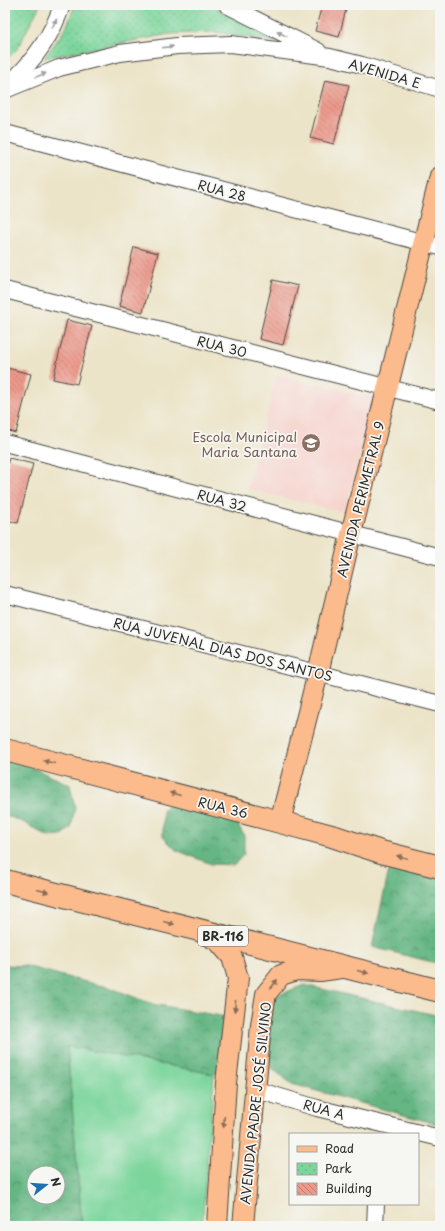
<svg xmlns="http://www.w3.org/2000/svg" width="445" height="1231" viewBox="0 0 445 1231" font-family="'Playpen Sans',sans-serif">
<style>
.built{fill:#f7d0ca}
.grass{fill:#7cd59b;stroke:#548063}
.forest{fill:url(#forest-crowns);stroke:#487057;fill-rule:evenodd}
.park{fill:url(#park-dots);stroke:#548063}
.building{fill:url(#building-back-hatch)}
.lines{fill:none;stroke-linecap:round;stroke-linejoin:round}
.minor-casing{stroke:#484743;stroke-width:18}
.major-casing{stroke:#484743;stroke-width:22}
.highway-casing{stroke:#484743;stroke-width:24}
.minor{stroke:#fff;stroke-width:16}
.major{stroke:#fbbb8c;stroke-width:20}
.highway{stroke:#fbbb8c;stroke-width:22}
.oneway{fill:#a0a0a0}
.oneway2{fill:#896c57}
.labels{text-anchor:middle;dominant-baseline:central;stroke-width:3.5;stroke-linejoin:round;paint-order:stroke}
.shield{fill:#f6f6f2;stroke:#686867;stroke-width:1}
.shield-label{font-size:12px;font-weight:bold;fill:#2b2b2b}
.street-label{font-size:13px;fill:#2b2b2b;stroke:#f6f6f2}
.education-label{font-size:13px;fill:#785e54;stroke:#f6f6f2;text-anchor:end}
</style>
<defs>
<pattern id="forest-crowns" width="20" height="18" patternUnits="userSpaceOnUse"><rect width="20" height="18" fill="#65b683"/><path d="M2 6a3 3 0 1 1 6 0M12 15a3 3 0 1 1 6 0" fill="none" stroke="#53946b"/></pattern>
<pattern id="park-dots" width="8" height="8" patternUnits="userSpaceOnUse"><rect width="8" height="8" fill="#7cd59b"/><path d="M2 2h.1M6 6h.1" fill="none" stroke="#6bb786" stroke-width="1.8" stroke-linecap="round"/></pattern>
<pattern id="building-back-hatch" width="6" height="6" patternUnits="userSpaceOnUse"><rect width="6" height="6" fill="#ec998b"/><path d="M-1 5l2 2M0 0l6 6M5-1l2 2" fill="none" stroke="#bf7d72"/></pattern>
</defs>
<rect width="100%" height="100%" fill="#f6f6f2"/>
<filter id="ink" filterUnits="userSpaceOnUse"><feTurbulence type="fractalNoise" baseFrequency=".025" numOctaves="2"/><feDisplacementMap in="SourceGraphic" scale="8" xChannelSelector="R" yChannelSelector="G"/><feConvolveMatrix kernelMatrix="1 2 1 2 8 2 1 2 1" color-interpolation-filters="sRGB"/></filter>
<filter id="wash" filterUnits="userSpaceOnUse"><feTurbulence type="fractalNoise" baseFrequency=".012" numOctaves="4" result="noise"/><feDisplacementMap in="SourceGraphic" scale="16" xChannelSelector="R" yChannelSelector="G"/><feGaussianBlur stdDeviation="0.9" result="paint"/><feColorMatrix in="noise" values="0 0 0 0 0 0 0 0 0 0 0 0 0 0 0 0 0 1.4 0 .05"/><feComposite in="paint" operator="in"/></filter>
<g filter="url(#wash)">
<rect width="100%" height="100%" fill="#ece4c8"/>
<path class="built" d="M277,375l98,23 -30,115 -98,-24z"/>
<path class="grass" d="M67,1046l147,28 -12,152h-120z"/>
<g class="forest">
<path d="M5,755l65,30 5,22 -4,21 -10,8 -13,1 -23,-14 -20,-8z"/>
<path d="M177,799l53,10 14,27v18l-10,11 -23,-1 -35,-14 -13,-13v-28z"/>
<path d="M391,861l49,12v91l-68,-17z"/>
<path d="M5,965l21,1 48,13 37,9 41,16 69,12 8,10 -1,42 -14,6 -147,-28 15,180h-77zM34,1173h24v24h-24z"/>
<path d="M304,985l136,31v109l-148,-41 -23,-18 2,-68z"/>
</g>
<g class="park">
<path d="M5,5h35l-23,44 -12,12z"/>
<path d="M75,5h136l68,37 -66,-10 -44,2 -125,24 22,-30z"/>
</g>
<g id="blocks">
<g class="building">
<path d="M322,5h25l-8,32 -24,-6z"/>
<path d="M325,80l24,5 -15,59 -24,-6z"/>
<path d="M134,247l24,6 -15,59 -24,-6z"/>
<path d="M273,280l25,6 -15,59 -24,-6z"/>
<path d="M67,320l25,6 -15,58 -24,-5z"/>
<path d="M7,368l24,6 -15,59 -11,-3v-55z"/>
<path d="M9,458l24,6 -15,59 -13,-3v-46z"/>
</g>
</g>
</g>
<g filter="url(#ink)">
<use href="#blocks" fill-opacity="0" stroke="#484743" stroke-width="1"/>
<g class="lines">
<g class="minor-casing">
<g id="minor">
<path d="M227,5l91,46"/>
<path d="M9,84c24,-22 43,-48 53,-79"/>
<path d="M5,90l54,-22 61,-15 57,-7 54,-2 99,13 32,8 78,24"/>
<path d="M5,133l435,114"/>
<path d="M5,290l435,111"/>
<path d="M5,443l435,114"/>
<path d="M5,594l435,110"/>
<path d="M254,1089l63,19 123,30"/>
<path d="M375,1226l1,-22"/>
</g>
</g>
<g class="major-casing">
<g id="major">
<path d="M280,822l38,-149 33,-139 89,-357"/>
<path d="M202,932l17,10 13,15 6,21 -12,105 -9,143"/>
<path d="M243,1226l18,-201 5,-31 15,-19 16,-5 23,1 22,-3"/>
</g>
</g>
<g class="highway-casing">
<g id="highway">
<path d="M5,750l275,72 52,14 49,16 59,15"/>
<path d="M5,881l435,110"/>
</g>
</g>
<use href="#minor" class="minor"/>
<use href="#major" class="major"/>
<use href="#highway" class="highway"/>
</g>
<defs><path id="oneway-solid" d="M-6-.8H1V-3.2L6.5 0L1 3.2V.8H-6Z"/></defs>
<g class="oneway">
<use href="#oneway-solid" transform="translate(54 24) rotate(-62)"/>
<use href="#oneway-solid" transform="translate(282 34) rotate(-154)"/>
<use href="#oneway-solid" transform="translate(168 47) rotate(-7)"/>
<use href="#oneway-solid" transform="translate(41 75) rotate(-21)"/>
</g>
<g class="oneway2">
<use href="#oneway-solid" transform="translate(49 762) rotate(-166)"/>
<use href="#oneway-solid" transform="translate(175 794) rotate(-166)"/>
<use href="#oneway-solid" transform="translate(402 857) rotate(-166)"/>
<use href="#oneway-solid" transform="translate(43 891) rotate(14)"/>
<use href="#oneway-solid" transform="translate(169 923) rotate(14)"/>
<use href="#oneway-solid" transform="translate(363 972) rotate(14)"/>
<use href="#oneway-solid" transform="translate(274 984) rotate(-53)"/>
<use href="#oneway-solid" transform="translate(235 1006) rotate(96)"/>
<use href="#oneway-solid" transform="translate(224 1122) rotate(94)"/>
</g>
</g>
<defs>
<g id="school-disc" transform="scale(1)"><circle r="9.5" fill="#8d6e63" stroke="#f6f6f2"/><path d="M0-5L7-2L0 1L-7-2ZM-4 1L0 2.5L4 1V4Q0 6-4 4Z" fill="#fff"/></g>
</defs>
<g fill-rule="evenodd">
<use href="#school-disc" x="311" y="443"/>
</g>
<g class="labels">
<rect class="shield" x="198" y="926" width="50" height="20" rx="3"/>
<g class="shield-label">
<text x="223" y="936">BR-116</text>
</g>
<g class="street-label">
<text transform="translate(385 73) rotate(16)">AVENIDA E</text>
<text transform="translate(222 190) rotate(15)">RUA 28</text>
<text transform="translate(222 346) rotate(14)">RUA 30</text>
<text transform="translate(360 499) rotate(-76)">AVENIDA PERIMETRAL 9</text>
<text transform="translate(222 500) rotate(15)">RUA 32</text>
<text transform="translate(223 649) rotate(14)">RUA JUVENAL DIAS DOS SANTOS</text>
<text transform="translate(223 807) rotate(14)">RUA 36</text>
<text transform="translate(255 1103) rotate(-84)">AVENIDA PADRE JOSÉ SILVINO</text>
<text transform="translate(324 1109) rotate(15)">RUA A</text>
</g>
<g class="education-label">
<text x="297" y="436">Escola Municipal<tspan x="297" dy="15">Maria Santana</tspan></text>
</g>
</g>
<rect width="445" height="1231" fill="none" stroke="#f6f6f2" stroke-width="20"/>
<rect x="289" y="1133" width="130" height="72" fill="#f6f6f2" stroke="#a5a5a2"/>
<rect x="297" y="1146" width="20" height="6" fill="#fbbb8c" stroke="#a5a5a2"/>
<text x="325" y="1153" font-size="12" fill="#2b2b2b">Road</text>
<rect x="297" y="1163" width="20" height="12" fill="url(#park-dots)" stroke="#a5a5a2"/>
<text x="325" y="1173" font-size="12" fill="#2b2b2b">Park</text>
<rect x="297" y="1183" width="20" height="12" fill="url(#building-back-hatch)" stroke="#a5a5a2"/>
<text x="325" y="1193" font-size="12" fill="#2b2b2b">Building</text>
<g transform="translate(46 1185) rotate(73)"><circle r="19" fill="#f6f6f2" stroke="#a5a5a2"/>
<path d="M0-3L7 15L0 10L-7 15Z" fill="#1f6fb2"/>
<text y="-6" font-size="11" font-weight="bold" text-anchor="middle" fill="#2b2b2b">N</text>
</g>
</svg>
